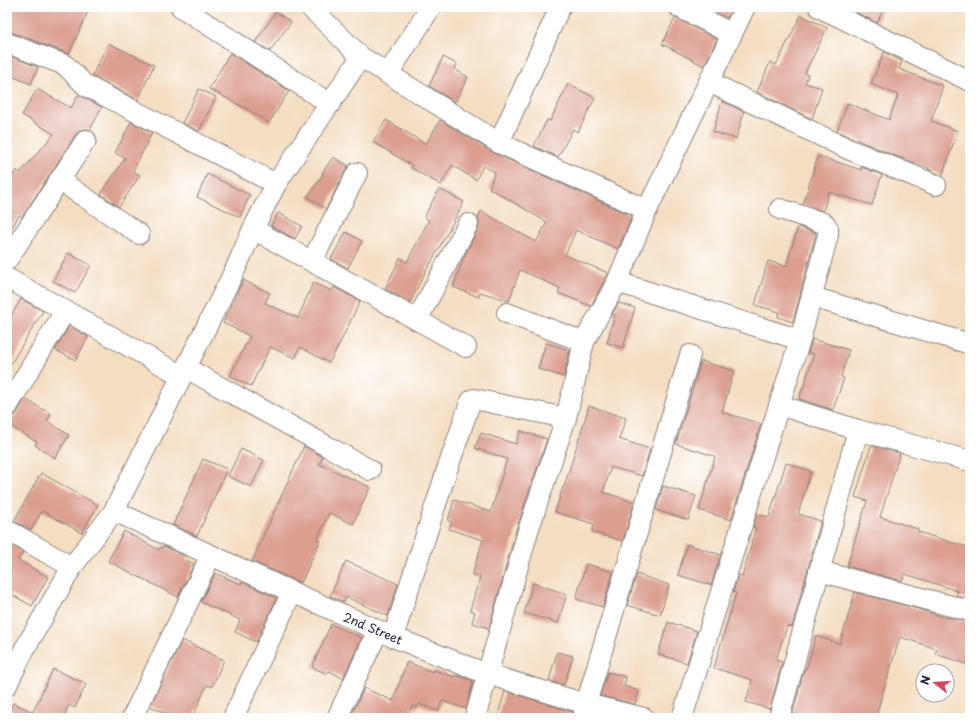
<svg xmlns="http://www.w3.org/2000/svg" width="977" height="725" viewBox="0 0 977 725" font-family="'Playpen Sans',sans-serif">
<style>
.building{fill:#db9e8f}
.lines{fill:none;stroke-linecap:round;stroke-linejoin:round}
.minor-casing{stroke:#8b807e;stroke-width:22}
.minor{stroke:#fff;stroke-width:20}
.labels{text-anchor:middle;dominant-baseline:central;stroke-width:3;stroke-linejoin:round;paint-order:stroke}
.street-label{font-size:12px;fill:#22223b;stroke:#fff}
</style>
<rect width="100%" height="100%" fill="#fff"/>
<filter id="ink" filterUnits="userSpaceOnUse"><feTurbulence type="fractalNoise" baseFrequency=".025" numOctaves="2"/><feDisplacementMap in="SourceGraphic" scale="8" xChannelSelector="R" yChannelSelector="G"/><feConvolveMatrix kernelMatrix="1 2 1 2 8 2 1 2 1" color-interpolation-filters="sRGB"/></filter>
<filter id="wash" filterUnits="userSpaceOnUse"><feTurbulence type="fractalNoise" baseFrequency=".012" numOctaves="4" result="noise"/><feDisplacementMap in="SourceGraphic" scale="16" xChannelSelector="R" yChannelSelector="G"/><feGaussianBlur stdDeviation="0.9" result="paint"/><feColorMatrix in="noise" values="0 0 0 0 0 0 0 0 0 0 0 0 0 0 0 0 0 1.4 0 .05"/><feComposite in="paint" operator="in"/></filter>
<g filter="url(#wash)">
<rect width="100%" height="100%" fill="#f4dec2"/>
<g id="blocks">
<g class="building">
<path d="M7,7h83l-21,47 -58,-22h-4z"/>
<path d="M704,7h28l-5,11z"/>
<path d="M858,7h26l-7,16 -21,-11z"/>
<path d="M276,12l15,10 -21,29 -15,-9z"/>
<path d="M801,15l26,13 -22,45 3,2 -3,8 17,5 -10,31 -55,-27 13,-30 6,3z"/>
<path d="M675,18l42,21 -13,27 -42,-22z"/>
<path d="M108,43l46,22 -16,35 -46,-24z"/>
<path d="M884,52l18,9 -3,8 44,17 -12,35 27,10 -16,45 -14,-7 1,-1 -41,-15 -51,-22 11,-28 41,17 9,-25 -27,-11z"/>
<path d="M230,53l59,38 -20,32 -20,-13 -40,-21z"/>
<path d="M7,55l31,12 -7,17 -24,-10z"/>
<path d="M443,57l14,7 -3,5 14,8 -13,25 -26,-16z"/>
<path d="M568,84l27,14 -17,34 -5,-3 -15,28 -24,-11 13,-26 3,1z"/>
<path d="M37,89l34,19 7,-13 24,12 -12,23 -4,-1 -5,1 -5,4 -54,83 -3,-2 -12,22v-54l10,-13 3,3 34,-39 -32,-19z"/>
<path d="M199,89l17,8 -17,34 -17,-8z"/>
<path d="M722,101l22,11 -8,27 -23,-7z"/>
<path d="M386,120l40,24 14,-24 54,33 138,63 -14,33 -42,-19 -11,25 43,18 -17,33 -33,-13 2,-5 -40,-18 -11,31 -29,-9 -1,5 -26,-10 12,-32 13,-26 1,-5 -1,-6 3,-7 55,31 11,-20 -58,-34 6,-16 -12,-6 -7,14 -24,-15 -11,20 -30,-17 2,-2 -40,-24z"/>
<path d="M131,122l21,11 -19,38 7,4 -21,32 -18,-13 24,-36 -10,-5z"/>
<path d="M818,156l43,14v-3l21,8 -10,30 -43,-13 -6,19 -20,-7z"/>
<path d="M333,157l15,9 -22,43 -18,-12 15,-23 -1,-1z"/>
<path d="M207,174l43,21 -10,22 -43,-20z"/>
<path d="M439,189l25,13 -36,66h-1l-17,35 -25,-14 15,-31 7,4 22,-42 -5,-3z"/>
<path d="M278,213l24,13 -7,13 -24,-13z"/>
<path d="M798,227l18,6 -23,89 -15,-5 1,-5 -24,-7 13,-44 18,5z"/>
<path d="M346,232l16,9 -14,27 -17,-9z"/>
<path d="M68,253l23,12 -16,28 -22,-12z"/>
<path d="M243,280l27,13 -5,10 33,15 15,-35 19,8 2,-4 26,14 -20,42 -11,20 -29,-16 -5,11 -25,-11 -19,39 -21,-10 20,-40 -27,-13z"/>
<path d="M21,299l22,12 -36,59v-47z"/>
<path d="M619,303l16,5 -12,40 -16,-5 8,-28 -3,-1z"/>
<path d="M69,326l19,11 -12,23 -21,-10z"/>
<path d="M812,339l37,11 -8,27 3,1 -11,32 -34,-11 3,-10h1l11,-35 -6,-1z"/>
<path d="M546,343l24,7 -6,27 -26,-8z"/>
<path d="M701,361l33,10 -12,41 39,12 -30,96 -32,-10 16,-53 -1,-1 -38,-12z"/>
<path d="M25,399l26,15 -4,7 22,14 -14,23 -20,-13 2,-3 -30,-18v-2l2,-4 4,-1 4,-4z"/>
<path d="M589,406l37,12 -7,21 31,10 -8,27 -31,-9 -8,25 31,10 -11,39 -31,-9 2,-8 -39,-12 8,-25h1z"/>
<path d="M520,431l27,8 -30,88 -28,101 -17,-5 3,-11 -5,-2 10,-33 -8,-2 11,-35 -34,-11 3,-7 -4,-1 6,-21 37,12 16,-53 -32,-11 6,-15 35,11z"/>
<path d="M304,446l19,11 -4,7 51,23 -17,37 -24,-11 -12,27 3,1 -19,42 -49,-22z"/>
<path d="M871,446l29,7 -20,64 38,12v3l52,16v51l-14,-3 2,-5 -53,-17 -3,7 -55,-15 20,-65 -12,-4z"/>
<path d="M241,449l23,11 -13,27 -23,-11z"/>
<path d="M203,459l24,10 -30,67 -24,-11z"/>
<path d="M786,463l25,8 -13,43 23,7 -29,106 -5,-1 -11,34 6,2 -12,47 -24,-7 6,-22 -38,-12 22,-75 -3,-1 5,-17 4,1 10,-33h-1l5,-15 -3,-1 4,-13 12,3z"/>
<path d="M41,473l57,32 -16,28 -40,-22 -11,19 -17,-9z"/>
<path d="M663,486l33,10 -8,24 -32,-10z"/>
<path d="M124,531l35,19 2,-3 2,1v-2l24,11 -1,3 8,4 -16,33 -70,-36z"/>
<path d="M7,543l16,9 -5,8 30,17 -16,29 -25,-14z"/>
<path d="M687,544l34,11 -10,30 -33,-10z"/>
<path d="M346,561l52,23 -10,32 -42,-19 -2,5 -14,-6z"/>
<path d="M586,564l27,8 -10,35 -27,-8z"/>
<path d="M215,573l26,11 1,-2 35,16 -21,44 -21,-10 5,-12 -39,-18z"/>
<path d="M637,574l32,11 -9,30 -33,-10z"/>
<path d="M533,583l34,11 -9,29 -34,-10z"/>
<path d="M855,592l63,17 29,9v-1l23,5v43l-35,-11 2,-5 -37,-12 -25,81h-75l-8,-2 12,-47h2l10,-33 24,8z"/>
<path d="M668,622l29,9 -10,32 -29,-9z"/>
<path d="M331,624l31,14 -19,40 -14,-7 -2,3 -15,-7z"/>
<path d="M182,640l42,20 -12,27 -5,-2 -15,33h-16l-26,-12z"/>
<path d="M557,652l16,4 -9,29 -15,-4z"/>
<path d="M407,662l26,10 1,-2 21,7v-2l18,6 -7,28 -24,-8 -4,10 -19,-7 -2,4 -5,-2 -5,12h-57l14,-30 29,13z"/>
<path d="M53,669l33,15 -11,24 -6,-3 -6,13h-56l6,-15 20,9z"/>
<path d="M608,672l18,5 -2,9 15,5 -4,13 -35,-8z"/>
<path d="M505,691l68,21 -1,6h-75z"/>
</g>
</g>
</g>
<g filter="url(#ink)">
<use href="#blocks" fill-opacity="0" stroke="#8b807e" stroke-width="1"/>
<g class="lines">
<g class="minor-casing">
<g id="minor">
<path d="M181,7l149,97"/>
<path d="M310,7l51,50 138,86 148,67"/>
<path d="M679,7l53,27"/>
<path d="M819,7l151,74"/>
<path d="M7,43l58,22 21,21 190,98"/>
<path d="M388,74l43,-67"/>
<path d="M709,82l139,67 88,36"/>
<path d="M499,143l61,-136"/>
<path d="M59,180l80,54"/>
<path d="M253,229l213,118"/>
<path d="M7,260l79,-120"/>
<path d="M312,261l45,-88"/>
<path d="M7,278l175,98"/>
<path d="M617,282l183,58"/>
<path d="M812,297l158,47"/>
<path d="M507,313l77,29"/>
<path d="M417,320l51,-96"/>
<path d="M186,368l184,102"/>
<path d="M779,405l79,25 112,31"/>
<path d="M7,407l58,-96"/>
<path d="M114,511l178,81 101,45 94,37 99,30 58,14"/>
<path d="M7,530l65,37"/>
<path d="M819,571l151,40"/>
<path d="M393,637l53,-164 24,-70 2,-3 2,-1 92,19"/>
<path d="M7,685l17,-35 48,-83 42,-56 121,-241 18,-41 23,-45 85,-127"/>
<path d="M132,718l79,-163"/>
<path d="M233,718l59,-126"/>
<path d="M337,718l41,-87"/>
<path d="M475,718l53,-187 38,-113 18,-76 33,-60 30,-72 98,-203"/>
<path d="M583,718l3,-14 104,-349"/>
<path d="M682,718l88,-284 30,-94 28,-105v-7l-4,-5 -44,-14"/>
<path d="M779,718l79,-288"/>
</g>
</g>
<use href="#minor" class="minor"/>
</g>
</g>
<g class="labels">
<g class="street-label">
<text transform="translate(373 628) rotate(23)">2nd Street</text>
</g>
</g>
<rect width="977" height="725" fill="none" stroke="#fff" stroke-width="24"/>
<g transform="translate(935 683) rotate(287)"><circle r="19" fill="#ffffff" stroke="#a7a7b1"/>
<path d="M0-3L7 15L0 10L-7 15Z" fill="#d1495b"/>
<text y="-6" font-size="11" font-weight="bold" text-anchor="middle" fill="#22223b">N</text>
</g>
</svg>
